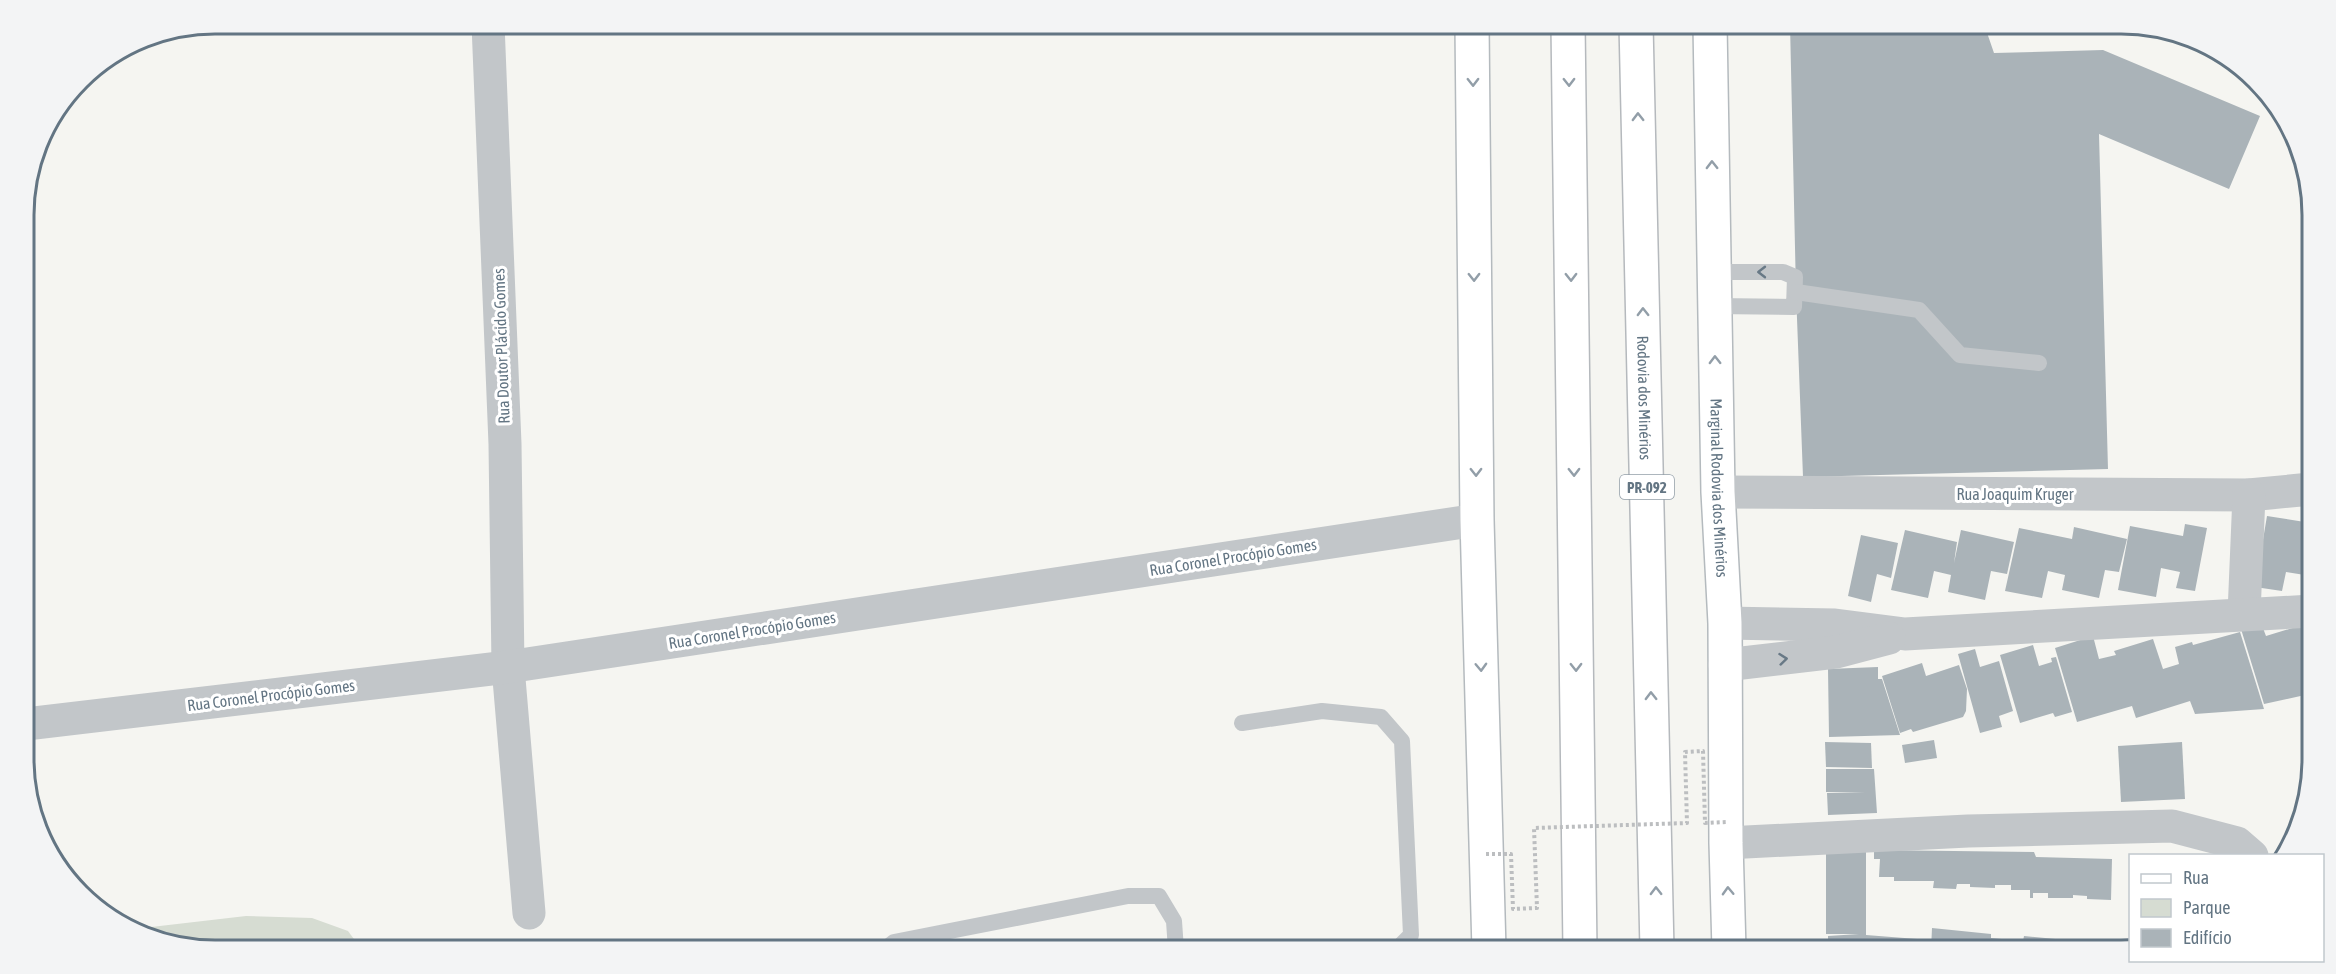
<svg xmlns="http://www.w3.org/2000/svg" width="2336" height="974" viewBox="0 0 2336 974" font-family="'Asap Condensed',sans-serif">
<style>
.green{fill:#d6dcd2}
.building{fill:#aab3b8}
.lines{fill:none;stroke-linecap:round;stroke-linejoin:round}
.secondary-casing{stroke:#b4babe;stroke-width:36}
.primary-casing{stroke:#b5b9bd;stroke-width:36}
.lane{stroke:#c2c6c9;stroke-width:16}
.street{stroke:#c2c6c9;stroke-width:33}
.secondary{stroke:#fff;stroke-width:33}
.primary{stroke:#fff;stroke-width:33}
.path-bridge{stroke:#bcbec0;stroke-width:4;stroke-dasharray:3 3;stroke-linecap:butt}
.oneway{stroke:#929ea8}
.oneway2{stroke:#687986}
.labels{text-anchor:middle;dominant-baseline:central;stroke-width:6;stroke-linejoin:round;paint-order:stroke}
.shield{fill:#fff;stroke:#929ea8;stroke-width:1.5}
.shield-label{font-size:15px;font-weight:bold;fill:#637583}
.street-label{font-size:16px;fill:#637583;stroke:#fff}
.rim{fill:none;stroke:#637583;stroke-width:3}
</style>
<rect width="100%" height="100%" fill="#f5f5f1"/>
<path class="green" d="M246,916l66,2 36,13 14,19h-146l-73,-14 -9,-7z"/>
<g class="building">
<path d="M1790,24h194l10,29 109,-3 157,66 -31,73 -130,-55 9,335 -305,8 -7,-185z"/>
<path d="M2267,516l44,7v53l-25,-4 -4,19 -27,-4z"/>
<path d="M2185,524l22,4 -12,63 -19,-3 4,-16 -19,-4 -5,29 -38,-7 12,-64 53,10z"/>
<path d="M2074,527l53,12 -8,33 -14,-2 -6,28 -37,-8 3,-15 -17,-4 -6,27 -37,-7 14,-63 53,11z"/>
<path d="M1905,530l52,12 -3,21 7,-33 53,12 -7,32 -16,-3 -6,29 -37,-8 3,-17 -17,-4 -6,27 -37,-8z"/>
<path d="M1861,535l37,8 -7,35 -14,-4 -6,28 -23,-6z"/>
<path d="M2312,622v76l-5,1 -2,-4 -41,9 -23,-75 20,-6 5,13z"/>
<path d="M2240,632l24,77 -69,5 -5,-13 -54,17 -4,-12 -55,16 -22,-74 38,-12 6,23 17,-4 -2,-4 39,-12 10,30 16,-5 -4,-17 17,-5 1,3z"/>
<path d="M2033,645l6,21 13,-4 -1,-4 5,-1 16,55 -17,5 -2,-4 -33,10 -20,-68z"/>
<path d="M1975,649l5,18 19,-6 14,50 -14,5 3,11 -22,6 -22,-79z"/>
<path d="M1922,663l4,13 33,-11 8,24 -1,22 -3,6 -50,15 -2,-3 -11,4 -18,-57z"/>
<path d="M1878,667v12h4l18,56 -71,2 -1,-68z"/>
<path d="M1934,740l3,18 -32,5 -3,-18z"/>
<path d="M1825,742l46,1 1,25 -46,-1z"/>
<path d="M2182,742l3,57 -64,3 -3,-56z"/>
<path d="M1826,769h48l3,44 -49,2 -1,-22 38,-1h-39z"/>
<path d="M1826,848h40v87l64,5v10h-102v-14l31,-2h-33z"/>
<path d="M1874,850l160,2 2,5 76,2 -1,41 -24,-1v-3l-14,-1v3h-25v-5h-15v5h-3v-8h-19v-5h-16v3l-25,-1v-3h-13l-1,5 -23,-1 1,-7h-40v-4h-15l1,-18h-6z"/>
<path d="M1932,928l59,6v4l32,3 1,-5 42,4 -1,6 18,4h-152z"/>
<path d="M2100,944l30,4v2h-31z"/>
</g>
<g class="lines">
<g class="secondary-casing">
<g id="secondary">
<path d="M1472,24l5,496 12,430"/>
<path id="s1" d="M1710,24l8,468 7,131 1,220 3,107"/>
</g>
</g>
<g class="primary-casing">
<g id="primary">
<path d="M1568,24l12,926"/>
<path id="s2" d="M1636,24l21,926"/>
</g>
</g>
<g class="lane">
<path d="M1713,272h70l12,5 -1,30 -80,-1"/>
<path d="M1796,292l123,18 41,45 79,8"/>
<path d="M1242,723l80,-12 59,6 21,24 9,194 -15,15"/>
<path d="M884,950l10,-8 234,-46h31l15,25 2,29"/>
</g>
<g class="street">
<path d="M488,24l17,420 3,223 21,246"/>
<path d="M1718,492l531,3 62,-6"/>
<path d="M2244,614l5,-119"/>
<path d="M1725,623l110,2 70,9 407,-23"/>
<path d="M1725,665l111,-13 53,-14"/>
<path d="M26,724l482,-57 969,-147"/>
<path d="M1726,843l242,-12 204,-5 65,17 15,13"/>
</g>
<use href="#secondary" class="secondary"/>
<use href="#primary" class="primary"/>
<path class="path-bridge" d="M1486,854h25l2,55 24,-1 -3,-80 153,-5 -2,-71 18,-1 2,72 21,-1"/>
</g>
<defs><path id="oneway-chevron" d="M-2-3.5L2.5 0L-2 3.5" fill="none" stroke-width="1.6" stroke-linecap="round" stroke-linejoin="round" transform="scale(1.5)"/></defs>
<g class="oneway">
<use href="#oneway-chevron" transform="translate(1473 82) rotate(89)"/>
<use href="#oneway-chevron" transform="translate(1569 82) rotate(89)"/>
<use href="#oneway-chevron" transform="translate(1638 117) rotate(-91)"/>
<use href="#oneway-chevron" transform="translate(1712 165) rotate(-91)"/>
<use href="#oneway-chevron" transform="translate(1474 277) rotate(89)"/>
<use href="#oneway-chevron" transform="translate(1571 277) rotate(89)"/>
<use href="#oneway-chevron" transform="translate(1643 312) rotate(-91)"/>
<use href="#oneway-chevron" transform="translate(1715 360) rotate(-91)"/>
<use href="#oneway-chevron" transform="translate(1476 472) rotate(89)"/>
<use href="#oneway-chevron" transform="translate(1574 472) rotate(89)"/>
<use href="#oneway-chevron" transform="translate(1481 667) rotate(88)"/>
<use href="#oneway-chevron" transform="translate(1576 667) rotate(89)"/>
<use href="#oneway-chevron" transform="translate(1651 696) rotate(-91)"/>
<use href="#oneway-chevron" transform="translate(1656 891) rotate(-91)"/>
<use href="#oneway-chevron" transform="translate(1728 891) rotate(-92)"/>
</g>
<g class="oneway2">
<use href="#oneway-chevron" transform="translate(1762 272) rotate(180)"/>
<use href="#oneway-chevron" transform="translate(1783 659) rotate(-6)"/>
</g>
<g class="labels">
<rect class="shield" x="1620" y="475" width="54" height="24" rx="4.5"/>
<g class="shield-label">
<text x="1647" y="487">PR-092</text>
</g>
<g class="street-label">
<text transform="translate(501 346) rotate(-92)">Rua Doutor Plácido Gomes</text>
<text stroke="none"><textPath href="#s2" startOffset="374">Rodovia dos Minérios</textPath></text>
<text stroke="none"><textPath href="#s1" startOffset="464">Marginal Rodovia dos Minérios</textPath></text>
<text x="2015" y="494">Rua Joaquim Kruger</text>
<text transform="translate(1233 557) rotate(-9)">Rua Coronel Procópio Gomes</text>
<text transform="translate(752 630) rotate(-9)">Rua Coronel Procópio Gomes</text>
<text transform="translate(271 695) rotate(-7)">Rua Coronel Procópio Gomes</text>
</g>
</g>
<path d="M0 0H2336V974H0ZM215 34H2121A181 181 0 0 1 2302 215V759A181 181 0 0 1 2121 940H215A181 181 0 0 1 34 759V215A181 181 0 0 1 215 34Z" fill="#f3f4f5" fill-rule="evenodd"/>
<path class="rim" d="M215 34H2121A181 181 0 0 1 2302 215V759A181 181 0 0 1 2121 940H215A181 181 0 0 1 34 759V215A181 181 0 0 1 215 34Z"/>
<rect x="2129" y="854" width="195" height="108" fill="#ffffff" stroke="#c1c8cd" stroke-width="1.5"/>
<rect x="2141" y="874" width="30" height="9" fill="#ffffff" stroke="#c1c8cd" stroke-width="1.5"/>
<text x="2183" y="884" font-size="18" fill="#637583">Rua</text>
<rect x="2141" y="899" width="30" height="18" fill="#d6dcd2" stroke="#c1c8cd" stroke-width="1.5"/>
<text x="2183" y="914" font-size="18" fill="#637583">Parque</text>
<rect x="2141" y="929" width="30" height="18" fill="#aab3b8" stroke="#c1c8cd" stroke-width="1.5"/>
<text x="2183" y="944" font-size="18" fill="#637583">Edifício</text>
</svg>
